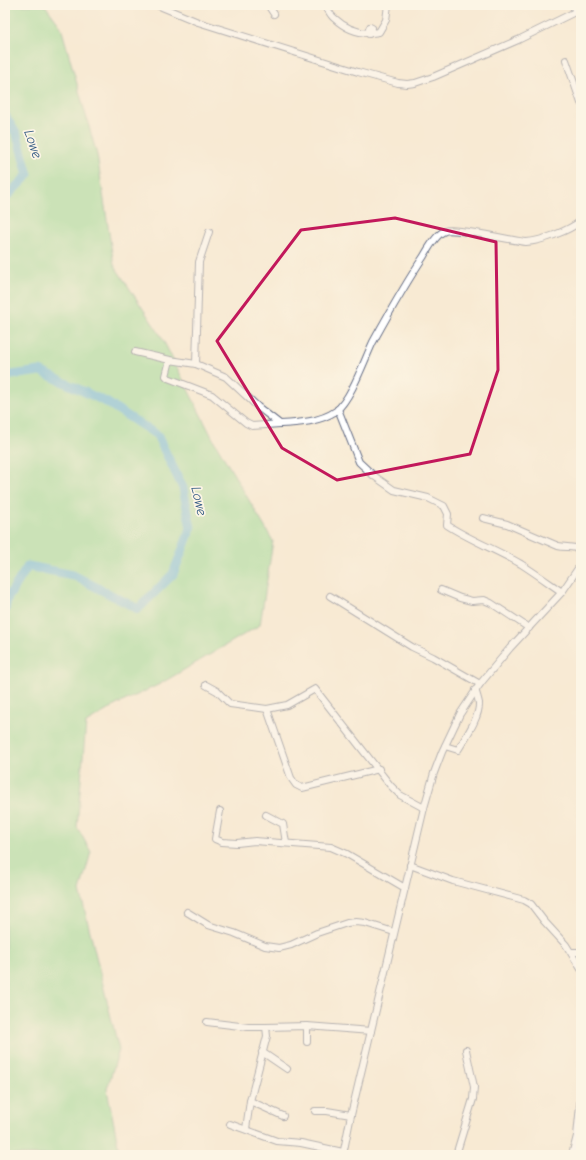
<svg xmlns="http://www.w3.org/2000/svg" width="586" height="1160" viewBox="0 0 586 1160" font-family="'Comic Neue',sans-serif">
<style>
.green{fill:#94da94;stroke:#588479}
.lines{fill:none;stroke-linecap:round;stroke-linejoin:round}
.river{stroke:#5bb4d9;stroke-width:9}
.minor-casing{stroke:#687087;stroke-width:8}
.minor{stroke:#fff;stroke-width:6}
.marked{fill:none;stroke:#c2185b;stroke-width:3;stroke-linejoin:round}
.labels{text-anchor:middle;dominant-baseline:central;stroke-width:3.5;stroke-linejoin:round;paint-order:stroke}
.water-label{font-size:14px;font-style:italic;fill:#2e5783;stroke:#fcf5e5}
</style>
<rect width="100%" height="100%" fill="#fcf5e5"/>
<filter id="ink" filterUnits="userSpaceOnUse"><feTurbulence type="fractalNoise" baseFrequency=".025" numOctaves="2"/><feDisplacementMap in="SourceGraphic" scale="8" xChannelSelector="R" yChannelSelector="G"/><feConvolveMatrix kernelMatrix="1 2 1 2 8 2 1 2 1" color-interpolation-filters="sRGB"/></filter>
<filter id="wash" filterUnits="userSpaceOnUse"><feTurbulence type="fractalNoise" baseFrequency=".012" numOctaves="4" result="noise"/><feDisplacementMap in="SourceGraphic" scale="16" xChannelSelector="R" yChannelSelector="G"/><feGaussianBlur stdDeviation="0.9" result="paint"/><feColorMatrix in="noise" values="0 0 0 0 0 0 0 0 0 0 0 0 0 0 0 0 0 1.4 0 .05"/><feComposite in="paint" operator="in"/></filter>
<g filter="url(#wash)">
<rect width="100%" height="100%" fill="#f8ead3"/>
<path class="green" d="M5,5h40l16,22 36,128 17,110 47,71 52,103 60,102 -13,84 -100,59 -44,21 -30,18 -9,104 14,25 -11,39 39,159 -12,39 13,66h-115z"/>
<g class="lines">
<g class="river">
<path d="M5,115l12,20 11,40 -23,23"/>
<path d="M5,376l35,-5 66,31 51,33 26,53 8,40 -18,46 -35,35 -65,-34 -45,-9 -21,33 -2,11"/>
</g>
</g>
</g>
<g filter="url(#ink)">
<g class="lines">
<g class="minor-casing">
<g id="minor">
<path d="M157,5l41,17 160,50 40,11 9,1 8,-1 18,-6 85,-37 59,-29"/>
<path d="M268,5l6,9"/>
<path d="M325,5c3,4 5,10 9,13 13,12 29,17 45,14l7,-12 2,-15"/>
<path d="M572,5l9,12"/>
<path d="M370,27l2,1 -3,1v5v-5z"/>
<path d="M566,60l15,43"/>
<path d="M135,352l35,8 26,4 30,13 32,30 22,17c19,-1 40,-2 56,-13 15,-12 28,-50 37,-69 16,-29 32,-58 51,-86 4,-7 13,-23 21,-25 4,-2 10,0 15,0 22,2 44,8 66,11 16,-1 42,-11 55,-21"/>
<path d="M170,360l-4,16 2,2 44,17 34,28 6,3 28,-2"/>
<path d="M196,364l3,-102 10,-30"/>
<path d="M338,409l21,53 15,14 20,14 34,8 16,8 4,8 -1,11c23,15 50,25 74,39 14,9 28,19 41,28"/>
<path d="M483,518l24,6 51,22c8,2 15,0 23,4"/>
<path d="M441,590l19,8 12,3 12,-1 7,3 38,25"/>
<path d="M330,596l82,51 21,10 47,27"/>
<path d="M206,685l11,6 13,13 37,5 20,-4 28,-16 75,96 10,10 24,13"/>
<path d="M267,709l24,69 5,7 6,3 77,-19"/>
<path d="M445,746l13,4c7,-12 22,-33 21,-47 -1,-4 -2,-9 -4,-13"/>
<path d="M220,811l-5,28 7,3 15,1 18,-2 76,6 16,7 58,34"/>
<path d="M266,815l17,9 3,19"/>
<path d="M410,865l43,16 71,19 7,4 13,17 22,24 15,24"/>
<path d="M187,912l21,13 26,8 31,13 14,2 12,-3 26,-12 30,-10 9,-1 9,1 29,9"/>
<path d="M572,952h9"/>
<path d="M207,1022l41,5h18"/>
<path d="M307,1026v16"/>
<path d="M262,1052l25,17"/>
<path d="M250,1101l33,15"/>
<path d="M315,1111h12l24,4"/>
<path d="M230,1124l47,17 24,2 42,9"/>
<path d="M246,1129l4,-28 17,-65 -1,-9 41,-1 64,5"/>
<path d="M343,1155l8,-40 73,-307 10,-35 8,-21 18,-38 20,-30 30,-36 52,-56 19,-28"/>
<path d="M456,1155l17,-56 1,-12 -8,-37"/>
<path d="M572,1155l5,-19 4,-41"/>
</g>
</g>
<use href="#minor" class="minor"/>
</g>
</g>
<path d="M0 0H586V1160H0ZM395,218l101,24 2,128 -28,84 -133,26 -55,-32 -65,-107 84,-111z" fill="#f8ead3" fill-opacity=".55" fill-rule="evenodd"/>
<path class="marked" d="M395,218l101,24 2,128 -28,84 -133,26 -55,-32 -65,-107 84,-111z"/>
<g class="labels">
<g class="water-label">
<text transform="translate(33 144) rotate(71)">Lowe</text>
<text transform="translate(199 501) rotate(77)">Lowe</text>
</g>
</g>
<rect width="586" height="1160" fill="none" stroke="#fcf5e5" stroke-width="20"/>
</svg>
